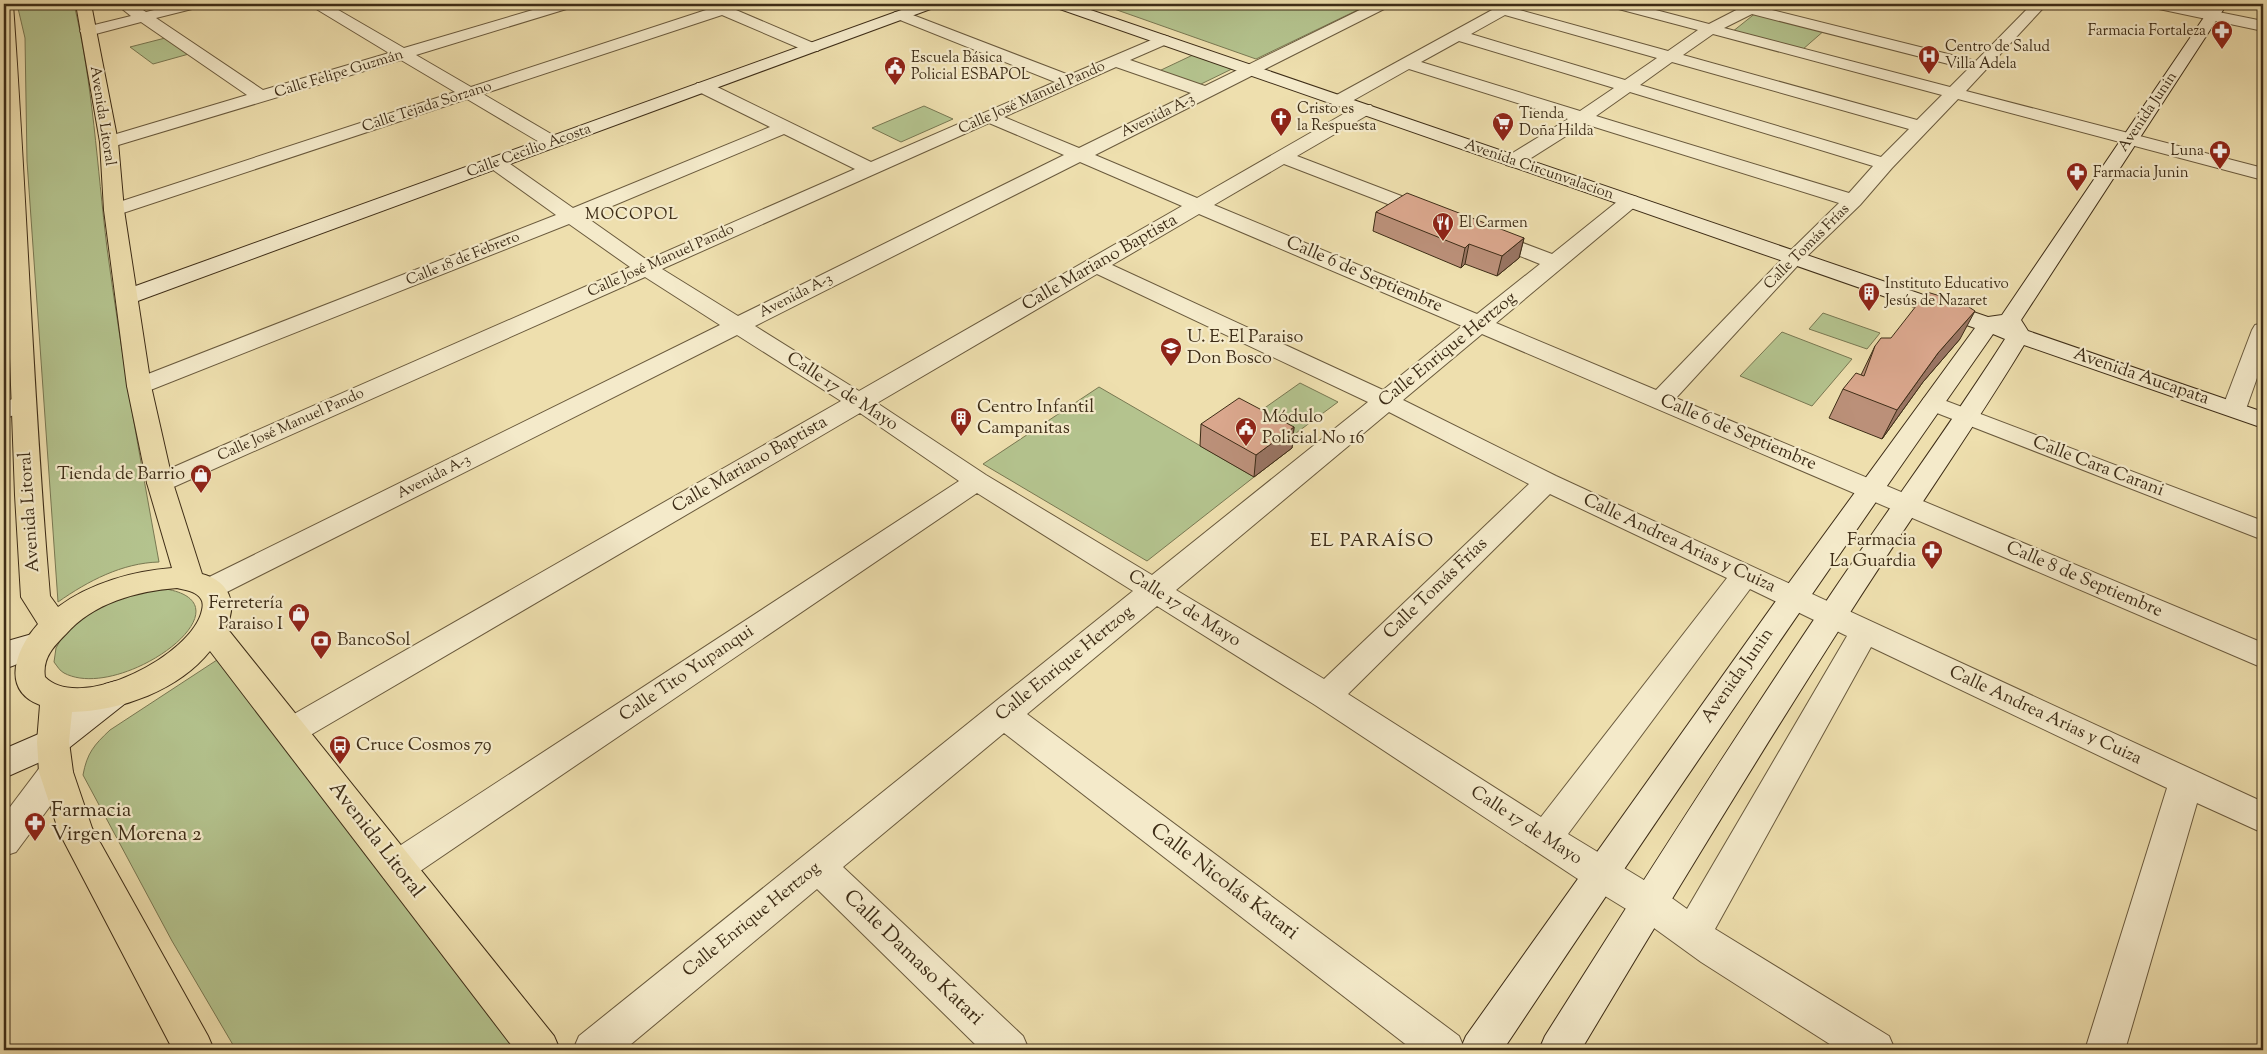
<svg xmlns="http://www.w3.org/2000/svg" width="2267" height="1054" viewBox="0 0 2267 1054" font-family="'Sorts Mill Goudy',serif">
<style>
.green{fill:#b4c38e;stroke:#797852}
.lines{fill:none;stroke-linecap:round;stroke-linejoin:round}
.street-casing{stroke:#6a5a3d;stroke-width:2}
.secondary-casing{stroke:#3e2d17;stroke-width:2}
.primary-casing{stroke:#3e2d17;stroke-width:2}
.street{fill:#f4eaca;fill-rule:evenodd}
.secondary{fill:#f4eaca;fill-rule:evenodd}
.primary{fill:#eedfae;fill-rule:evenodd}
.wall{fill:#bb9079;stroke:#3e2d17}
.shaded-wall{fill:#997563;stroke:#3e2d17}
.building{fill:#daa78d;stroke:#3e2d17}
.labels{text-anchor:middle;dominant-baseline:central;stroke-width:4.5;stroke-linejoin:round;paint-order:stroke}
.far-poi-label{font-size:15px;fill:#3e2d17;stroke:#f4eaca;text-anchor:start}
.far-street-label{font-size:15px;fill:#3e2d17;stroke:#f4eaca}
.far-neighbourhood-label{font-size:16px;letter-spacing:1px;fill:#3e2d17;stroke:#f4eaca}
.street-label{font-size:18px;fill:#3e2d17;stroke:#f4eaca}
.poi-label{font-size:18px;fill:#3e2d17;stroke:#f4eaca;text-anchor:start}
.neighbourhood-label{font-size:19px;letter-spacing:1px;fill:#3e2d17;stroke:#f4eaca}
.near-poi-label{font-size:21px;fill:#3e2d17;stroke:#f4eaca;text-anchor:start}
.near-street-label{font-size:21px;fill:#3e2d17;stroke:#f4eaca}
</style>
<rect width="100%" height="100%" fill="#eedfae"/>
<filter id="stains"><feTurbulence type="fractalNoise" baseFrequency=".004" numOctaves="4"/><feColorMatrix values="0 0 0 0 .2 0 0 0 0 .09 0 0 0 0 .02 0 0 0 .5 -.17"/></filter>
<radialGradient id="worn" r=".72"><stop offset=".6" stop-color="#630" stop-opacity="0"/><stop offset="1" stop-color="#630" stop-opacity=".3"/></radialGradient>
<g class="green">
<path d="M17,4h57c19,80 23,162 33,244 14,105 33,210 52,314 -37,1 -71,19 -101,40l-31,-441 -2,-123z"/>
<path d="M1100,4h270l-114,55z"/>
<path d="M1757,12l69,17 -24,21 -70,-18z"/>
<path d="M173,36l23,16 -43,12 -23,-17z"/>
<path d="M1197,53l41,13 -39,19 -40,-14z"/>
<path d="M924,106l29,13 -52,23 -29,-14z"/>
<path d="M1823,313l57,20 -13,16 -58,-20z"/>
<path d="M1782,332l70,27 -40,47 -72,-30z"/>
<path d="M1300,383l38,19 -50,37 -39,-20z"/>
<path d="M1099,387l155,90 -107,84 -164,-97z"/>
<path d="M166,589c90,16 -46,114 -102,84 -4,-2 -7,-7 -10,-11l2,-14 9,-16 17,-15 43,-22z"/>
<path d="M220,658l302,392h-286l-64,-109 -89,-166c4,-22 11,-30 27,-45z"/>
</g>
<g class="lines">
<g class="street-casing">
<g id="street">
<path d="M116,4h18l12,8 32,-8h24l-2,3 -44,11 107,72 126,-37 -76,-46 -2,-3h17l76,44 149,-44h22l-2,3 -157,48 55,32 238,-78 -3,-3 2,-2h38l-2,3 -8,3 82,35 2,3 -2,3h-12l-84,-36 -239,79 75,44 3,4 -3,4 -6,1 -6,-1 -79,-47 -353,117 -7,-2 -3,-4 3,-4 348,-114 -54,-32 -286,86 -6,1 -6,-1 -3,-4 3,-4 144,-43 -106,-73 -53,14 -6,-2 -2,-3 2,-3 49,-12z"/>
<path d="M1372,4h19l-3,3 -293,148 102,43 162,-93h12l3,4 -3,4 -74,43 141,54 3,4 -3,4 -7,2 -7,-2 -140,-54 -70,41 263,109 63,-50 -60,-24 -3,-4 3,-4 7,-2 7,2 58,22 71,-57 7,-2 7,2 3,4 -3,4 -141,118 160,67 131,-136 52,-51 -254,-79 -65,41 -7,2 -7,-2 -2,-4 2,-4 62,-38 -159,-50 -64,36h-12l-3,-4 3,-4 170,-93h18l-5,5 152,42 30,-21 -87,-23 -2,-3h24l76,20 39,-20h18l-2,4 212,53 56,-57h15l-81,87 297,77v12l-305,-81 -66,69 -32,37 -59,57 -125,136 587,245v25l-781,-334 -79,66 153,76 707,326v31l-66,-30 -72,247h-40l82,-262 -296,-141 -156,282 174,107 6,14h-56l-138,-88 -65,-47 -49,-30 -272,-180 -158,-99 -130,108 432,322 6,14h-52l-409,-317 -161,134 180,169 6,14h-48l-164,-161 -193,161h-51l6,-14 554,-445 -156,-98 -567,385 -13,5 -13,-5 -5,-11 5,-11 575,-375 -99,-68 -558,327 -11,4 -11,-4 -5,-9 5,-9 561,-321 -104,-66 -518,261 -10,3 -10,-3 -4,-7 4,-7 521,-257 -75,-48 -476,212 -9,3 -9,-3 -4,-6 4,-6 479,-210 -61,-43 -421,167 -9,2 -9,-2 -3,-5 3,-5 426,-166 -67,-48 -2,-4 2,-4 7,-2 7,2 70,49 197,-81 -73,-36 -2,-4 2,-4h12l162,79 184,-80 -160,-64 -3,-3 3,-3h10l164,63 94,-40 6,2 2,3 -2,3 -39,17 75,26zM1752,14l216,55 -18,18 -226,-59zM1505,15l152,43 -32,22 -154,-46zM1713,34l229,61 -25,25 -234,-65zM1459,41l155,47 -34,23 -159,-49zM1672,62l237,67 -28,28 -241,-72zM1116,67l75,26 -112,55 -75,-31zM1630,92l243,74 -24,27 -253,-77zM989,123l75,32 -326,161 -76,-47zM784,134l71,35 -208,91 -61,-43zM1080,162l102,44 -323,185 -104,-65zM1199,214l263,112 -79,64 -271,-125zM1097,274l271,128 -216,173 -166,-100 -109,-72zM1389,412l140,72 -205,195 -148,-89zM1550,494l177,84 -186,239 -193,-123zM1750,589l97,47 -160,273 -25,-18 -94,-57z"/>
<path d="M2151,4h28l84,17v10l-104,-22 -5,-2z"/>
<path d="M2263,323v38l-17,48 -3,5 -9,3 -9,-3 -3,-5 30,-79 3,-5z"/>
<path d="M24,395l9,2 3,5 -3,5 -29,12v-17z"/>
<path d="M1933,396l330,125v19l-339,-132 -3,-5 3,-5z"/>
<path d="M56,758l12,4 5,10 -5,10 -52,70 -12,4v-41l40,-53z"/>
</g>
</g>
<g class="secondary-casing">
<g id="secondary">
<path d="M918,4h21l-3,3 -801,295 -8,2 -8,-2 -3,-5 3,-5z"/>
<path d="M1051,4h22l915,313 14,-2 211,-311h14l-206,316 7,11 235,81v16l-239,-83c-57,94 -121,184 -180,277 -90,141 -177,284 -263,428h-42l6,-14c91,-144 183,-289 278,-430 60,-90 124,-176 182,-267l-12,-5c-166,237 -330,475 -490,716h-43l6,-14 317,-445 192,-263 -921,-321z"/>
<path d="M39,632l11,3 4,8 -4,8 -21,5 -14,9 -11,4v-27z"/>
<path d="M116,681l11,3 5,9 -5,9 -62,49 -61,27v-29l37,-16 64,-49z"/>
</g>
</g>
<g class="primary-casing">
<path id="primary" d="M4,4h9c14,197 20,395 37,592l8,11c32,-24 75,-36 114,-39l-25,-85 -20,-97 -23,-176 -4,-68 -24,-138h15l27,138 6,68 27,176 22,97 29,91c27,7 36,29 24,53l328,409 6,14h-45l-305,-399c-31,39 -89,60 -138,61l-3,30 4,30 19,56 116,208 6,14h-41l-114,-218 -20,-60 -2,-30 3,-37c-40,-15 -24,-57 -2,-81l-17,-27 -6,-102 -9,-247zM177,588c8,2 19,3 24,11 2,3 2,7 1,11 -9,45 -122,103 -157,67 -3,-19 9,-31 21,-43 27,-31 71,-43 111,-46z"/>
</g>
<use href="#street" class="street"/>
<use href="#secondary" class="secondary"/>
<use href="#primary" class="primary"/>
</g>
<g class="wall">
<path d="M1376,212l148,26 -5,20 -22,18 -32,-12 -4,4 -88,-37z"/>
<path d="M1960,339l-37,43 -41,57 -53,-21 14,-29 18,-14 14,-29z"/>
<path d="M1201,424l93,3 -2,21 -38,29 -54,-31z"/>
</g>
<g class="shaded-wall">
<path d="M1524,238l-5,20 -22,18 5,-20z"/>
<path d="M1469,244l-4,20 -4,4 4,-20z"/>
<path d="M1975,311l-15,28 -37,43 -41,57 15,-29 41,-57z"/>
<path d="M1294,427l-2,21 -38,29 2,-22z"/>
</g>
<g class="building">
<path d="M1407,193l117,45 -22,18 -33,-12 -4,4 -89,-36z"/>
<path d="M1927,292l36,11 12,8 -37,42 -41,57 -54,-21 13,-16 8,3 11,-30 6,-8h10z"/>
<path d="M1239,398l55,29 -38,28 -55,-31z"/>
</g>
<defs>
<g id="pharmacy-pin" transform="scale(1.125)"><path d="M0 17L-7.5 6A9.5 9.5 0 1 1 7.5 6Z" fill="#8f2418" stroke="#f4eaca"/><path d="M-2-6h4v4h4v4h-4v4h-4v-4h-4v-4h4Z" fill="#fff"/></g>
<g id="hospital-pin" transform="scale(1.125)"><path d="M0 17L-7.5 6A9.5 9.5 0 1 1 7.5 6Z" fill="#8f2418" stroke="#f4eaca"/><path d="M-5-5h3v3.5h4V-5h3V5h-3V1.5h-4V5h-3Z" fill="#fff"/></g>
<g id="civic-pin" transform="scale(1.125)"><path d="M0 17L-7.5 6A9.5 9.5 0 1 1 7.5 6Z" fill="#8f2418" stroke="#f4eaca"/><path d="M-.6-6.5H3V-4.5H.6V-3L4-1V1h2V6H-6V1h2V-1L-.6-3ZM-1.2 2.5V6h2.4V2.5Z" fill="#fff"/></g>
<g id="church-pin" transform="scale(1.125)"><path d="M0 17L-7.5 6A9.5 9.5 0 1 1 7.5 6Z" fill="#8f2418" stroke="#f4eaca"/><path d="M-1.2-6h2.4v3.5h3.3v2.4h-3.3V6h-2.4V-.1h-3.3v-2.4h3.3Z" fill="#fff"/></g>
<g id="supermarket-pin" transform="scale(1.125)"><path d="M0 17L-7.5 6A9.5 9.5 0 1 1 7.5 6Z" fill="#8f2418" stroke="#f4eaca"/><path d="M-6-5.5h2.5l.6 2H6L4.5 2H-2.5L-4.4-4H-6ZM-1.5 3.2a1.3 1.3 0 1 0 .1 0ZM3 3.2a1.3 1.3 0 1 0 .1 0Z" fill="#fff"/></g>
<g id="restaurant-pin" transform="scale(1.125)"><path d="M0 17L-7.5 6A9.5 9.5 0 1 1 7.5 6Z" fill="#8f2418" stroke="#f4eaca"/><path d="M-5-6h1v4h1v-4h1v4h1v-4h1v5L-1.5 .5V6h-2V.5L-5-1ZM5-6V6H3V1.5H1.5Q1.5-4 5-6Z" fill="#fff"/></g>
<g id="building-pin" transform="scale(1.125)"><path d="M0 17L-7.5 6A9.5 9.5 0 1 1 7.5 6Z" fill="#8f2418" stroke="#f4eaca"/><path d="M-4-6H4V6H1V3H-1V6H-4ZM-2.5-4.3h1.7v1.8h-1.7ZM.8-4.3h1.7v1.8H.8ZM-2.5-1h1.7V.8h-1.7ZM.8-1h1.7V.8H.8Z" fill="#fff"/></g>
<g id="school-pin" transform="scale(1.125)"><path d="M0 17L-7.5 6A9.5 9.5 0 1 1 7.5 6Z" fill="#8f2418" stroke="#f4eaca"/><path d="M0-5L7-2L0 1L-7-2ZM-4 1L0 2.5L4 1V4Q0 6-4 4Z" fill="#fff"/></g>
<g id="shop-pin" transform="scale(1.125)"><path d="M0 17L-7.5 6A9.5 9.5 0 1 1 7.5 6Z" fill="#8f2418" stroke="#f4eaca"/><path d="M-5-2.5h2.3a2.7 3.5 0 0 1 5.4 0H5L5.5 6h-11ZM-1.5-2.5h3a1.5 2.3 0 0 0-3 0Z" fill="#fff"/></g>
<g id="bank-pin" transform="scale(1.125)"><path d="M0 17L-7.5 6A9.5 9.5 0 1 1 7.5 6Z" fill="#8f2418" stroke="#f4eaca"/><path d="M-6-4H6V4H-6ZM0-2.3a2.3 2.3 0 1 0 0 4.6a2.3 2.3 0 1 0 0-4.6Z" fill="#fff"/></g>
<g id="bus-pin" transform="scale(1.125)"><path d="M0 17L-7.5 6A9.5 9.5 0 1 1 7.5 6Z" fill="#8f2418" stroke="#f4eaca"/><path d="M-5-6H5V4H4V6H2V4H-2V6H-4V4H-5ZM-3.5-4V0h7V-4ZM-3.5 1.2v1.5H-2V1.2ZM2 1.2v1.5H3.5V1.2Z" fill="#fff"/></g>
</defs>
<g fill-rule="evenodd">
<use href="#pharmacy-pin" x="2222" y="31"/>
<use href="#hospital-pin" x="1929" y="56"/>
<use href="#civic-pin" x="895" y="67"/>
<use href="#church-pin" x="1281" y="118"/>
<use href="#supermarket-pin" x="1503" y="123"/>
<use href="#pharmacy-pin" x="2220" y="151"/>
<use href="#pharmacy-pin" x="2077" y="173"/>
<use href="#restaurant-pin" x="1443" y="223"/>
<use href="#building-pin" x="1869" y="293"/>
<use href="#school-pin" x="1171" y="348"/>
<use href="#building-pin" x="961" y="418"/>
<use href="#civic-pin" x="1246" y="428"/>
<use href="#shop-pin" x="201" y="475"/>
<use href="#pharmacy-pin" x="1932" y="551"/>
<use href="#shop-pin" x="299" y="614"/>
<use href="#bank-pin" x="321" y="641"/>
<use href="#bus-pin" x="340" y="746"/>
<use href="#pharmacy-pin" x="35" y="823"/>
</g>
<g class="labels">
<g class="far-poi-label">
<text x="2206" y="31" text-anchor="end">Farmacia Fortaleza</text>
<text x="1945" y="47">Centro de Salud<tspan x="1945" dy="17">Villa Adela</tspan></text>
<text x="911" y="58">Escuela Básica<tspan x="911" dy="17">Policial ESBAPOL</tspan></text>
<text x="1297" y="109">Cristo es<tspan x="1297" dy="17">la Respuesta</tspan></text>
<text x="1519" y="114">Tienda<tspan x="1519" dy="17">Doña Hilda</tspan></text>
<text x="2204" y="151" text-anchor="end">Luna</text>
<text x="2093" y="173">Farmacia Junin</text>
<text x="1459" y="223">El Carmen</text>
<text x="1885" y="284">Instituto Educativo<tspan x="1885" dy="17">Jesús de Nazaret</tspan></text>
</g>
<g class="far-street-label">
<text transform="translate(339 74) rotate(-17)">Calle Felipe Guzmán</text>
<text transform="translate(1032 98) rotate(-24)">Calle José Manuel Pando</text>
<text transform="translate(427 107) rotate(-18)">Calle Tejada Sorzano</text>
<text transform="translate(2148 112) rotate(-56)">Avenida Junin</text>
<text transform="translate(102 116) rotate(81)">Avenida Litoral</text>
<text transform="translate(1158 116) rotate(-26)">Avenida A-3</text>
<text transform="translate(529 151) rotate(-20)">Calle Cecilio Acosta</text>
<text transform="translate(1539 170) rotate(19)">Avenida Circunvalacion</text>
<text transform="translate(1807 247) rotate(-45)">Calle Tomás Frías</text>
<text transform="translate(463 259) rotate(-22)">Calle 18 de Febrero</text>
<text transform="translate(661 261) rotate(-24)">Calle José Manuel Pando</text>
<text transform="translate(796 296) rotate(-27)">Avenida A-3</text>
<text transform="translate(291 425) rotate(-24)">Calle José Manuel Pando</text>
<text transform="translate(434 477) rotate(-27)">Avenida A-3</text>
</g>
<g class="far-neighbourhood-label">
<text x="632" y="215">MOCOPOL</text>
</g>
<g class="street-label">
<text transform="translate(1100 263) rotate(-30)">Calle Mariano Baptista</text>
<text transform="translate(1364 275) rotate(23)">Calle 6 de Septiembre</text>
<text transform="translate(1448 350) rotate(-39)">Calle Enrique Hertzog</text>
<text transform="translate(2141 377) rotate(19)">Avenida Aucapata</text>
<text transform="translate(842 392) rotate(33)">Calle 17 de Mayo</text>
<text transform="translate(1738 433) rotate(23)">Calle 6 de Septiembre</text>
<text transform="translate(750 465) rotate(-30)">Calle Mariano Baptista</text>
<text transform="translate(2098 467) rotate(21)">Calle Cara Carani</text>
<text transform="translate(30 512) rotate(-94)">Avenida Litoral</text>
<text transform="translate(1679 544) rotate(25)">Calle Andrea Arias y Cuiza</text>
<text transform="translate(2084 580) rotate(23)">Calle 8 de Septiembre</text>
<text transform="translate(1436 589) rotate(-44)">Calle Tomás Frías</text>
<text transform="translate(1184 609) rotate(32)">Calle 17 de Mayo</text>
<text transform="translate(1065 664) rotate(-39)">Calle Enrique Hertzog</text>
<text transform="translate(687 674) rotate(-34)">Calle Tito Yupanqui</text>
<text transform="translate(1738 676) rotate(-55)">Avenida Junin</text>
<text transform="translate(2045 716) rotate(25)">Calle Andrea Arias y Cuiza</text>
<text transform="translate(1526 826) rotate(33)">Calle 17 de Mayo</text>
<text transform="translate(752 920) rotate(-39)">Calle Enrique Hertzog</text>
</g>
<g class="poi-label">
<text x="1187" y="338">U. E. El Paraiso<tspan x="1187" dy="21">Don Bosco</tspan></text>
<text x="977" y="408">Centro Infantil<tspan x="977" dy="21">Campanitas</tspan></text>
<text x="1262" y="418">Módulo<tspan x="1262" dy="21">Policial No 16</tspan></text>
<text x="185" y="475" text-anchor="end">Tienda de Barrio</text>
<text x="1916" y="541" text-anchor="end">Farmacia<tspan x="1916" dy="21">La Guardia</tspan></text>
<text x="283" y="604" text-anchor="end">Ferretería<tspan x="283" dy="21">Paraiso I</tspan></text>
<text x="337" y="641">BancoSol</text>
<text x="356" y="746">Cruce Cosmos 79</text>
</g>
<g class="neighbourhood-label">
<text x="1372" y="541">EL PARAÍSO</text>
</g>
<g class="near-poi-label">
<text x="51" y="811">Farmacia<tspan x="51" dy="24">Virgen Morena 2</tspan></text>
</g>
<g class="near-street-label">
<text transform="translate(376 840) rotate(52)">Avenida Litoral</text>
<text transform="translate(1224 882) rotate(37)">Calle Nicolás Katari</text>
<text transform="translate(913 958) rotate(44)">Calle Damaso Katari</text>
</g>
</g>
<rect width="2267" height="1054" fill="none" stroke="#eedfae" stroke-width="20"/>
<rect x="5" y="5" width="2257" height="1044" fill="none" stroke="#3e2d17" stroke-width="2.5"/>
<rect x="10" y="10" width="2247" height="1034" fill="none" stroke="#3e2d17"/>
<rect width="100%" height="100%" filter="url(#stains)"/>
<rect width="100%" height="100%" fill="url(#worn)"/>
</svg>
